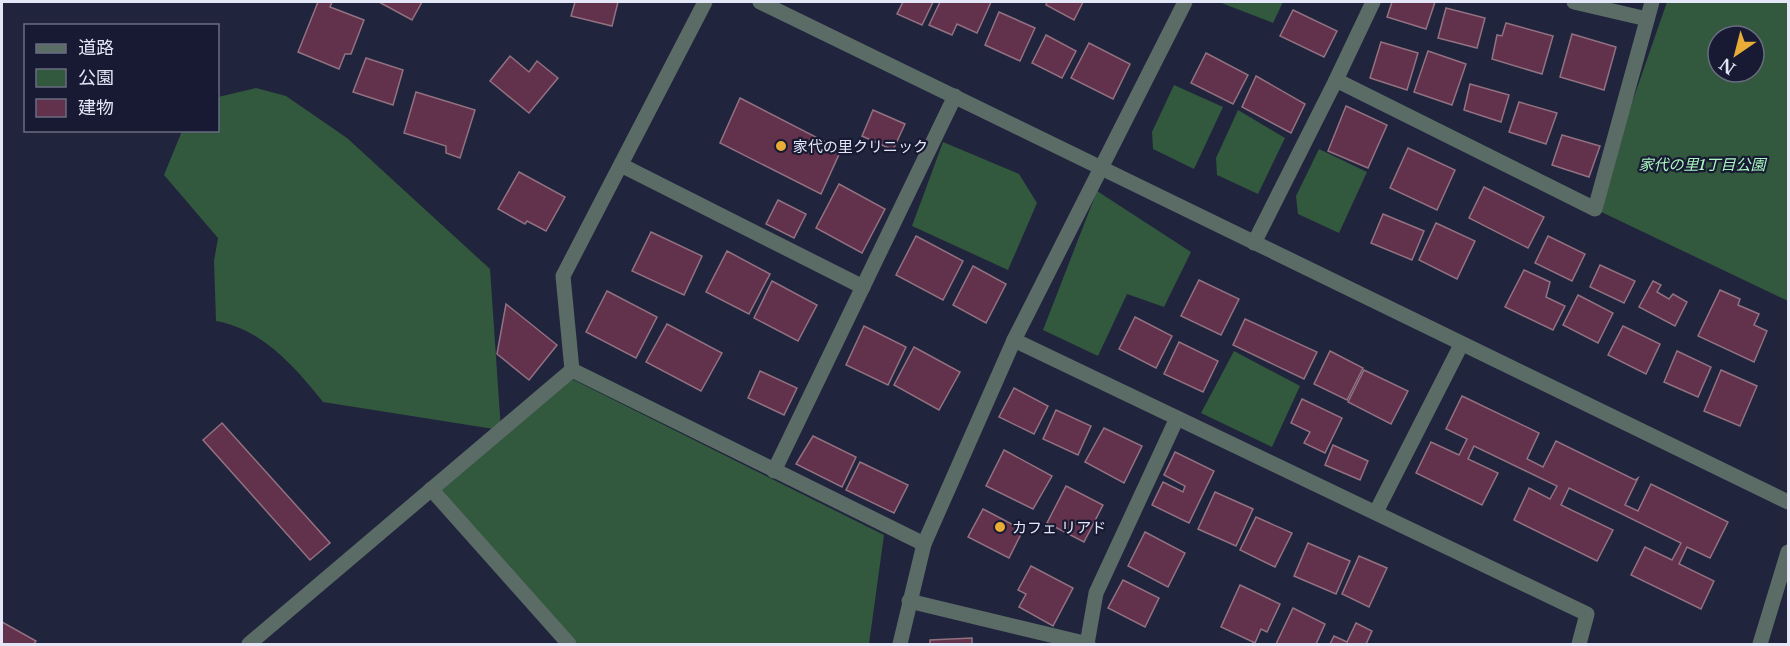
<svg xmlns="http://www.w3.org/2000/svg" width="1790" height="646" viewBox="0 0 1790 646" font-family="'Libre Baskerville','Noto Sans JP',serif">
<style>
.green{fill:#32583d;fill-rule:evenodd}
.building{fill:#62314b;stroke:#927181;stroke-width:1.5}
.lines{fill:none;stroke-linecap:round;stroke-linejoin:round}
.minor{stroke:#5b6b66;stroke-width:15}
.poi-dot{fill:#e8ac37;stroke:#171a32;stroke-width:2}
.labels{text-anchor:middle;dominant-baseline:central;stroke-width:4.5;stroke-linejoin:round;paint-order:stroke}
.poi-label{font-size:15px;fill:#e3e7f8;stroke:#171a32;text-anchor:start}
.park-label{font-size:15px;font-style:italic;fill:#abf8c0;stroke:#171a32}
</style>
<rect width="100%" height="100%" fill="#20243d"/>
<g class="green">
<path d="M1219,2h64l-10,21z"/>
<path d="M1667,2h121v299l-193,-92zM1718,36h36v36h-36z"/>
<path d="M1174,85l49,22 -29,62 -41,-20 -1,-17z"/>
<path d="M256,88l30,8 61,42 143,131 11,161 65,-54 318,159 -15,109h-300l-138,-155 69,-59 -177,-28c-28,-35 -61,-73 -107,-81l-2,-60 4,-23 -54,-63 18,-44 36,-1v-33z"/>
<path d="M1238,110l47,28 -27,56 -41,-19 -1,-17z"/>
<path d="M943,142l76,32 18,29 -29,67 -96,-44z"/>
<path d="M1319,149l48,23 -28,61 -41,-19 -2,-18z"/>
<path d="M1097,191l94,61 -27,55 -37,-13 -29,62 -55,-26z"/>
<path d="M1234,351l66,35 -28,61 -71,-34z"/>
</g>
<g class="building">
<path d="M318,2h14l-2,5 34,13 -13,34h-6l-6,15 -41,-17z"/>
<path d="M379,2h43l-10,18z"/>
<path d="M575,2h43l-6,24 -41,-10z"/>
<path d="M903,2h30l-11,23 -25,-11z"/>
<path d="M940,2h51l-14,31 -20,-9 -5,11 -23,-10z"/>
<path d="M1047,2h36l-9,18 -28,-15z"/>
<path d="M1392,2h43l-9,27 -39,-12z"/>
<path d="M1446,8l39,10 -8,30 -39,-10z"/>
<path d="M1293,10l44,21 -13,26 -44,-21z"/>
<path d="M999,12l36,16 -15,33 -35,-16z"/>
<path d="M1506,23l47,13 -11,38 -50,-15 5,-24 5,1z"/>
<path d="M1572,34l44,13 -12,43 -44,-13z"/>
<path d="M1046,35l30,16 -14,27 -30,-15z"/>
<path d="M1381,42l37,11 -11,37 -37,-12z"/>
<path d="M1089,43l41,21 -17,35 -42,-21z"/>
<path d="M1428,51l38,13 -14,41 -38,-13z"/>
<path d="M1206,53l42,22 -15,29 -42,-21z"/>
<path d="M510,56l19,16 8,-11 21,17 -29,35 -39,-32z"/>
<path d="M366,58l37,12 -10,35 -40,-13z"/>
<path d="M1256,76l49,28 -14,29 -49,-26z"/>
<path d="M1470,84l39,11 -8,27 -37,-12z"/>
<path d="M416,92l59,18 -15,48 -14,-5v-7l-42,-13z"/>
<path d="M740,98l101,52 -20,44 -101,-51z"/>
<path d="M1519,102l38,11 -11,31 -37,-12z"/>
<path d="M1346,106l41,19 -19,43 -40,-17z"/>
<path d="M873,110l32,14 -12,26 -31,-14z"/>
<path d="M1562,135l38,11 -11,31 -37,-12z"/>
<path d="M1408,148l47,22 -18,40 -47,-22z"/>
<path d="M519,172l46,25 -19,34 -19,-10 -2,3 -27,-15z"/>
<path d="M839,184l46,25 -23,44 -46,-25z"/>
<path d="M1484,187l60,30 -16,31 -59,-30z"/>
<path d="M778,200l28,14 -12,24 -28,-14z"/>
<path d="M1383,214l41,17 -12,29 -41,-17z"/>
<path d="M1436,223l39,18 -18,38 -38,-19z"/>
<path d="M651,232l51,24 -18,39 -52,-24z"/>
<path d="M916,236l47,25 -20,39 -47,-25z"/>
<path d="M1548,236l37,18 -13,27 -37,-18z"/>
<path d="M727,251l43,23 -21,40 -43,-22z"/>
<path d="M1600,265l35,16 -11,22 -34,-16z"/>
<path d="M973,266l33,18 -20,39 -33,-18z"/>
<path d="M1524,270l26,12 -4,15 19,9 -12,24 -48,-23z"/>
<path d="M1199,280l40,19 -18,36 -40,-19z"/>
<path d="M772,281l45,24 -19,36 -44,-23z"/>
<path d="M1653,281l8,4 -4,7 12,7 4,-5 14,8 -12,24 -36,-19z"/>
<path d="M1720,290l20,9 -2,6 21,9 -5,11 13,6 -13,31 -56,-26z"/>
<path d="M607,291l50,26 -21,41 -50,-26z"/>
<path d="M1578,295l35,18 -15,30 -35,-18z"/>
<path d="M506,304l51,41 -28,35 -32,-26z"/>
<path d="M1135,317l37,19 -16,32 -37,-19z"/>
<path d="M1245,319l72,33 -13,27 -71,-34z"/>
<path d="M667,324l55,29 -21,38 -55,-29z"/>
<path d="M864,326l42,21 -18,38 -42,-20z"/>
<path d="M1623,326l37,18 -14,30 -38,-19z"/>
<path d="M1179,342l39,19 -15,31 -39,-18z"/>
<path d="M914,347l46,25 -21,38 -45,-25z"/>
<path d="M1330,351l33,17 -16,32 -33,-16z"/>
<path d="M1677,351l34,16 -13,30 -34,-15z"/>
<path d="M1364,370l44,21 -17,33 -43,-22z"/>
<path d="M1721,370l36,16 -17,40 -36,-15z"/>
<path d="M760,371l37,17 -13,27 -36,-17z"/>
<path d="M1014,388l34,18 -14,28 -35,-17z"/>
<path d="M1462,396l77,37 -12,26 16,8 13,-26 79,39 3,-2 -13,27 13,6 13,-27 77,38 -18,36 -23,-11 -8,17 35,17 -13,28 -70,-34 14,-28 27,13 9,-17 -112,-55 -8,17 52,25 -16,31 -83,-41 15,-32 21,11 7,-13 -83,-40 -6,13 30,14 -16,32 -66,-32 15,-31 28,13 8,-16 -21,-10z"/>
<path d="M1302,399l40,19 -17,35 -21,-10 6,-11 -19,-9z"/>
<path d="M1056,410l35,16 -13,29 -35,-16z"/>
<path d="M222,423l108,120 -20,17 -107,-120z"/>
<path d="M1104,428l38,18 -18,37 -39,-21z"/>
<path d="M813,436l43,21 -14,30 -46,-23z"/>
<path d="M1333,445l35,16 -8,19 -35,-15z"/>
<path d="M1004,450l48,26 -19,33 -47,-23z"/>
<path d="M1175,452l39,19 -25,52 -37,-18 11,-23 20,10 2,-6 -21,-11z"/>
<path d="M860,462l48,23 -14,28 -48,-23z"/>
<path d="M1066,486l37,19 -19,37 -37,-19z"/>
<path d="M1215,492l38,17 -17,37 -38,-17z"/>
<path d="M983,509l40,21 -14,28 -41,-21z"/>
<path d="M1256,517l36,16 -17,34 -35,-17z"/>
<path d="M1145,532l40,21 -17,34 -40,-21z"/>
<path d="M1308,543l42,18 -14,33 -42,-18z"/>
<path d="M1359,556l28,12 -18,39 -27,-13z"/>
<path d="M1031,566l42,22 -20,38 -34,-19 7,-13 -8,-4z"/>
<path d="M1123,580l36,18 -14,29 -37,-19z"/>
<path d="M1240,585l40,19 -13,28 -6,-3 -6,14 -34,-16z"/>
<path d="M1293,608l32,16 -9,20h-40z"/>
<path d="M2,622l34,19 -2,3h-32z"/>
<path d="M1356,623l16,8 -6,13h-36l4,-8 13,6z"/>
<path d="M972,638v6h-42v-4z"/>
</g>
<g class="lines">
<g class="minor">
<path d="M760,2l1028,500"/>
<path d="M1574,2l73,17"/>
<path d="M1336,80l37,-78"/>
<path d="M621,165l242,122"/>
<path d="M1254,243l82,-163 259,129 57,-207"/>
<path d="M1014,340l573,274 -8,30"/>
<path d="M572,370l-9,-94 142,-274"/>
<path d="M572,370l352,174"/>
<path d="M774,471l181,-375"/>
<path d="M431,489l138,155"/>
<path d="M1376,512l85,-167"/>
<path d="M909,601l179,43"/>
<path d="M249,644l323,-274"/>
<path d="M900,644l24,-100 90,-204 171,-338"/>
<path d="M1087,644l9,-51 81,-175"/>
<path d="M1760,644l28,-92"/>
</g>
</g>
<g class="poi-dot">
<circle cx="781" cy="146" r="6"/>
<circle cx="1000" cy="527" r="6"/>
</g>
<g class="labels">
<g class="poi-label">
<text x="793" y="146">家代の里クリニック</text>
<text x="1012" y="527">カフェ リアド</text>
</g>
<g class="park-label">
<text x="1702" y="164">家代の里1丁目公園</text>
</g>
</g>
<rect width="1790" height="646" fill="none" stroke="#e3e7f8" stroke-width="6"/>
<rect x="24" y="24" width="195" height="108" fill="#171a32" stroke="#696c81" stroke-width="1.5"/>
<rect x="36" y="44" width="30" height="9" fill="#5b6b66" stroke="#696c81" stroke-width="1.5"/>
<text x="78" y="54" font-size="18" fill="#e3e7f8">道路</text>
<rect x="36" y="69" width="30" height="18" fill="#32583d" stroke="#696c81" stroke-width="1.5"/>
<text x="78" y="84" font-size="18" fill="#e3e7f8">公園</text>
<rect x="36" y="99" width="30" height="18" fill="#62314b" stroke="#696c81" stroke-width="1.5"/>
<text x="78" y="114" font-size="18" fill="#e3e7f8">建物</text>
<g transform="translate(1736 54) rotate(215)"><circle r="28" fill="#171a32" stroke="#696c81" stroke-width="1.5"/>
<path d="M0-4.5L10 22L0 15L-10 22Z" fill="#e8ac37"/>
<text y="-9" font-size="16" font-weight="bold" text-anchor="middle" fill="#e3e7f8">N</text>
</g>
</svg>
